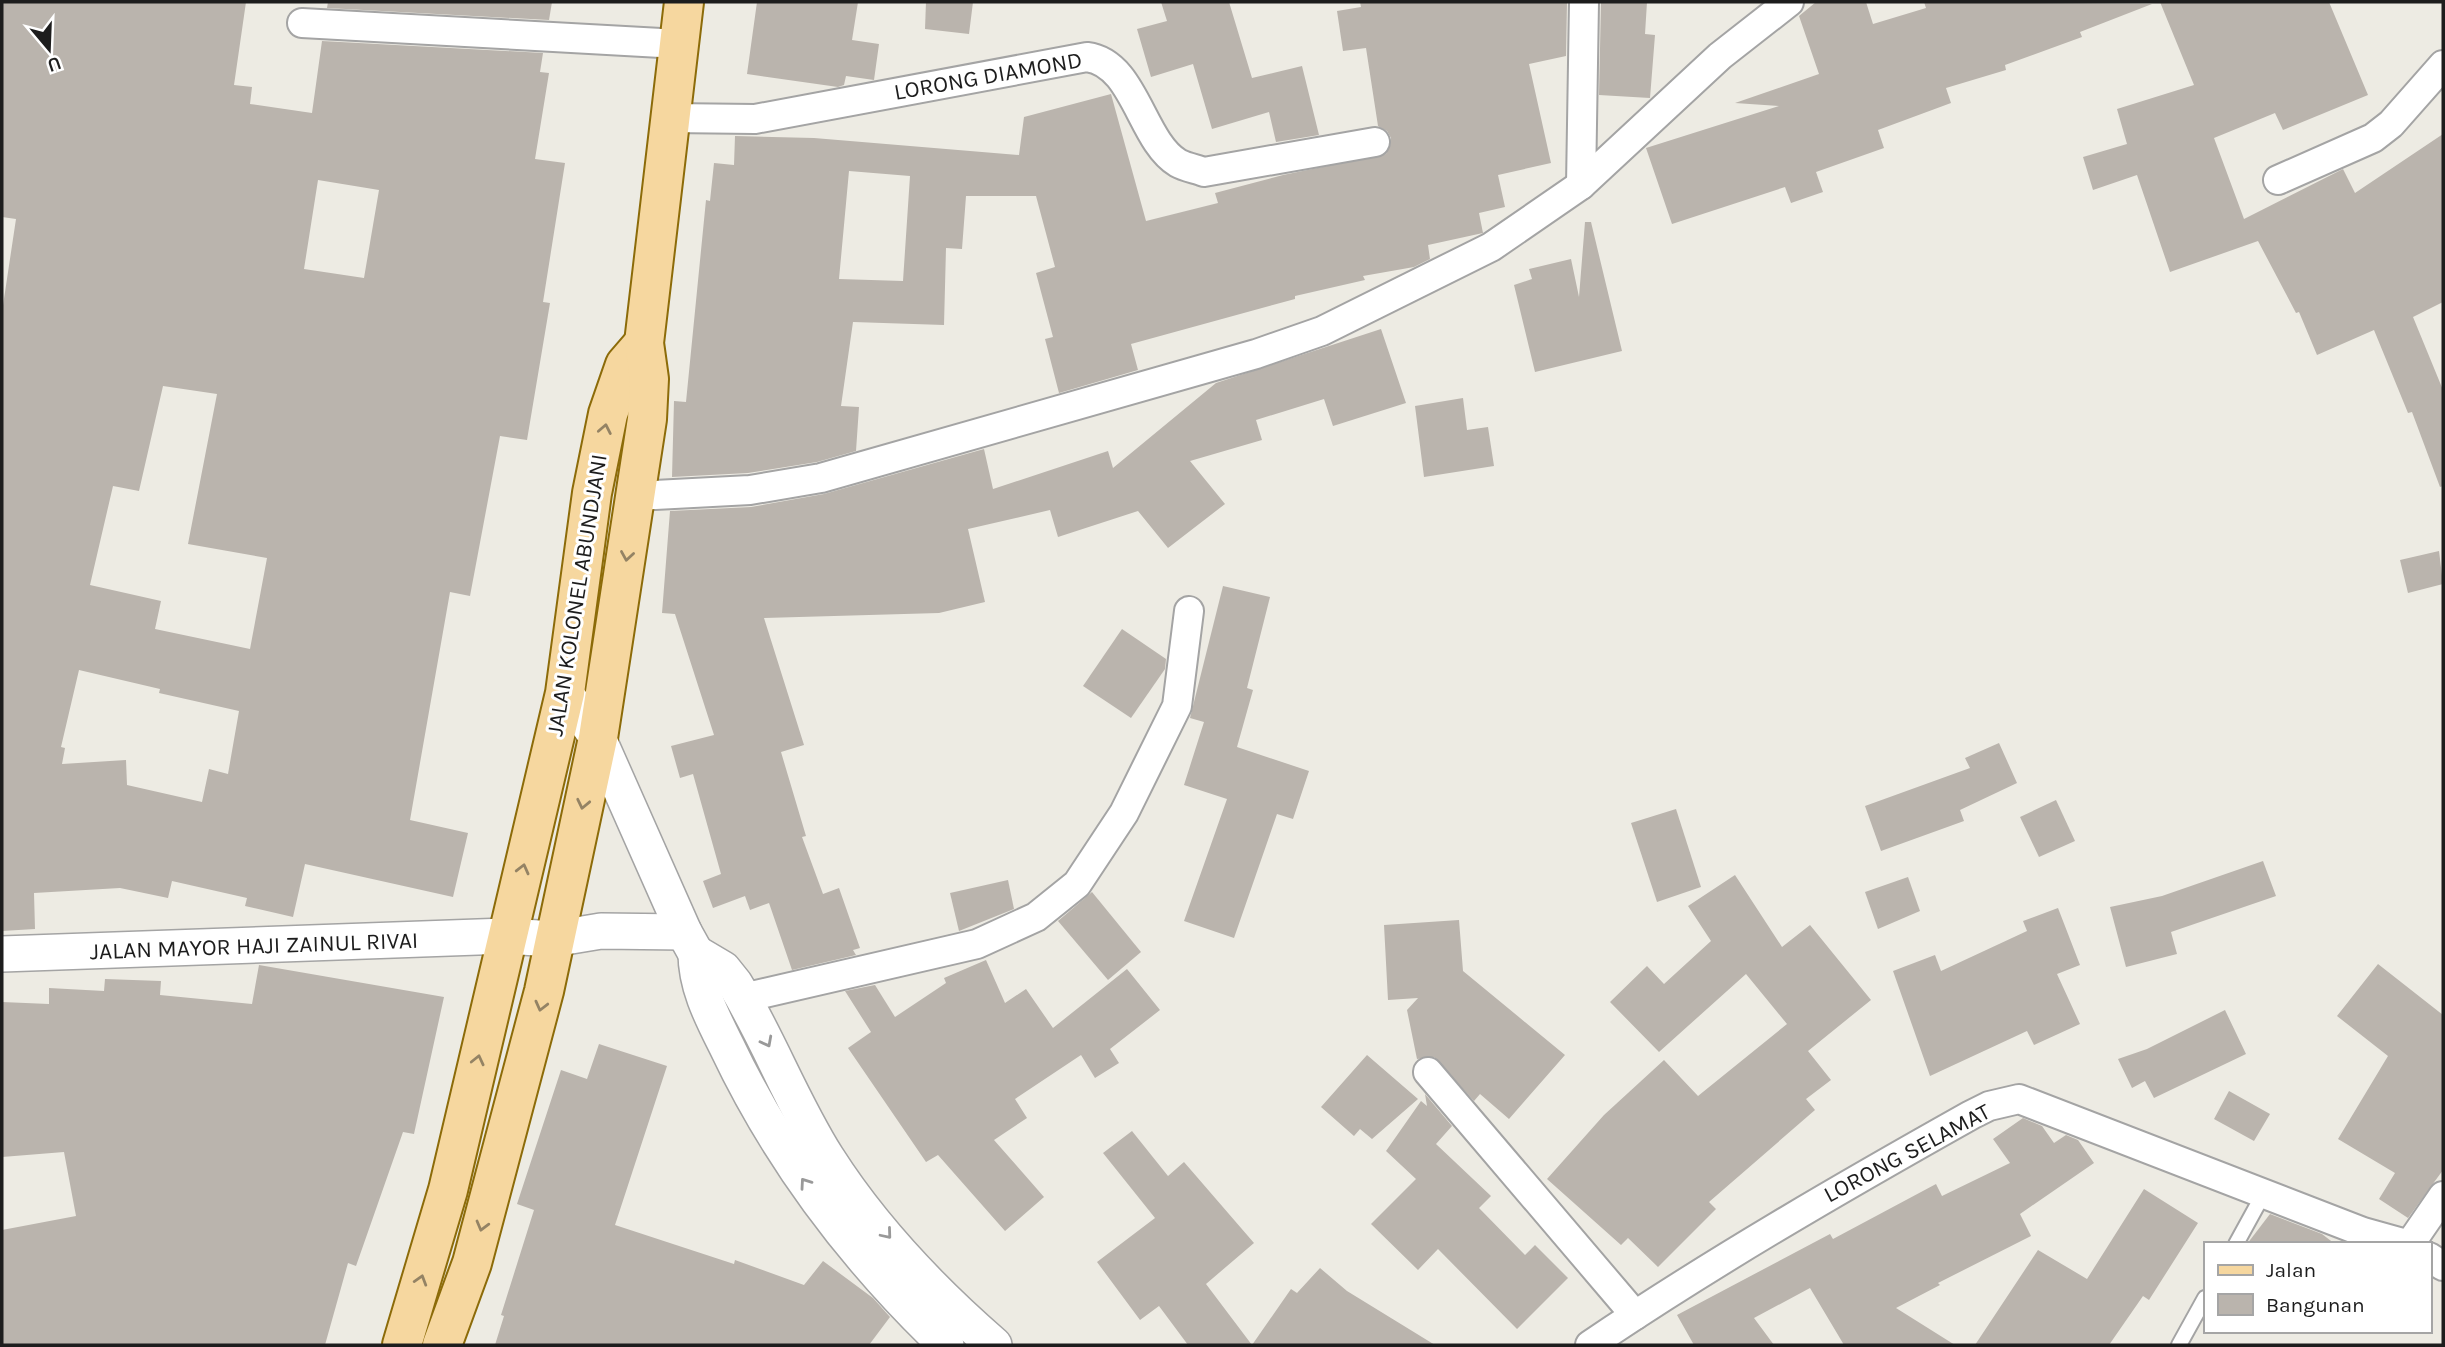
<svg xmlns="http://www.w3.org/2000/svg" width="2445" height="1347" viewBox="0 0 2445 1347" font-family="Karla,sans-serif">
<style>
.building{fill:#bab4ad;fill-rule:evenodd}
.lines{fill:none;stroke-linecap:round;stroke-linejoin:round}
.service-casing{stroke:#a4a4a4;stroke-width:18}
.minor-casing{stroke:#a4a4a4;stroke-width:32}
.tertiary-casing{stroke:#a4a4a4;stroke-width:38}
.primary-casing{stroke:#8c6b09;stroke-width:42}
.service{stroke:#fff;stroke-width:14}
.minor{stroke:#fff;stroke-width:28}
.tertiary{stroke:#fff;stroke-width:35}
.primary{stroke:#f6d79f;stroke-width:38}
.oneway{stroke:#948364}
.oneway2{stroke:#999}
.labels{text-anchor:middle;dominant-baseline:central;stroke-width:6;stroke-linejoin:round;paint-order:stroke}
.street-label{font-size:23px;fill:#1d1d1d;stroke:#fff}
</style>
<rect width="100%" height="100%" fill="#edebe3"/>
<g class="building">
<path d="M2,2h244l-12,83 18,2 -2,17 62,9 10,-72 221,12 -3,19 9,1 -14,86 30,4 -22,139 7,1 -23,137 -27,-4 -30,160 -20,-4 -40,228 58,13 -15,64 -148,-33 -12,53 -48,-11 2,-8 -75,-17 -4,17 -48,-10 -86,5 1,36 -33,2v-619l14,-93 -14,-2zM318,180l61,10 -15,88 -60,-9zM163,386l54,8 -29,150 79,14 -17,91 -95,-20 6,-28 -71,-16 23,-99 26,5zM79,670l81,19 -1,4 80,18 -11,63 -19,-5 -7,33 -75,-17 -1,-25 -64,4 3,-16 -4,-1z"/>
<path d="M328,2h224l-3,18 -222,-12z"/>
<path d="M757,2h101l-6,38 27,4 -5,36 -28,-4 -2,9 -6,2 -91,-13z"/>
<path d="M926,2h47l-4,32 -44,-5z"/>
<path d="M1161,2h68l23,76 50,-12 17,69 -43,7 -7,-30 -57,17 -19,-65 -42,13 -14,-48 30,-8z"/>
<path d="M1360,2h207l-1,54 -37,8 22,99 -53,12 7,32 -26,6 4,20 -55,12 2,14 -16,8 -51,9 2,4 -70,16v3l-164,45 7,26 -79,23 -14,-54 8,-2 -17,-64 19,-6 -19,-71h-70l-4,53 -16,-1 -2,77 -91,-3 -12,84 18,1 -3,44 -39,11 -69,11 -76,4 2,-76 12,1 20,-202 4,1 4,-38 20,2 1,-29 79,2 205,17 5,-38 87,-23 35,127 72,-18 -3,-10 68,-18 103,-21 5,-16 -4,-7 -9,-5 -12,-78 -23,3 -6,-40 24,-4zM849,171l61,5 -7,105 -64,-2z"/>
<path d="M1601,2h46l-2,32 10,1 -5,63 -51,-3z"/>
<path d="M1816,2h50l7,22 53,-16 -2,-6 228,2 -72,28 2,5 -77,28 1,5 -60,18 5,15 -73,27 6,18 -68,24 7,20 -32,11 -6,-16 -113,37 -26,-76 133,-42 -44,-3 84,-29 -20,-58z"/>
<path d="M2160,2h169l39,93 -85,35 -8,-17 -61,25 30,81 99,-50 12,24 88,-59v168l-30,15 30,73v96l-3,1 -28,-75 -4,1 -34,-83 -57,25 -18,-43 -3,1 -38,-72 -88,31 -33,-97 -44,15 -10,-33 44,-13 -10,-35 77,-24z"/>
<path d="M1585,222h6l31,129 -87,21 -21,-87 18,-6 -3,-10 42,-10 8,38z"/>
<path d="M1381,329l25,74 -73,23 -9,-27 -68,21 6,20 -72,21 35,43 -57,44 -30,-37 -80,26 -8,-27 -82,19 17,73 -46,11 -175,5 40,127 -23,7 25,84 -4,1 21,57 16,-6 21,60 -7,2 3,5 -64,15 -23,-67 -19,7 -5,-14 -32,12 -10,-27 18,-7 -28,-100 -13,4 -9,-32 43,-11 -39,-121 -13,-1 8,-102 81,-4 73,-13 160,-45 9,40 115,-38 5,17 103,-85z"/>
<path d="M1463,398l4,32 21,-3 6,39 -70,11 -9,-71z"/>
<path d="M2439,551l4,33 -35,9 -8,-33z"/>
<path d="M1223,586l47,11 -23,91 6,2 -16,57 72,24 -16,48 -16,-5 -43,124 -50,-17 43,-122 -43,-14 20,-63 -14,-4z"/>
<path d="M1122,629l44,30 -1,10 -34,49 -48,-32z"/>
<path d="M1999,743l18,40 -57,27 4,11 -83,30 -16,-45 105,-38 -5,-10z"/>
<path d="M2056,800l19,41 -36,16 -19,-40z"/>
<path d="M1676,809l25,78 -44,15 -26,-79z"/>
<path d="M2263,861l13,35 -105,36 6,22 -51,13 -16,-60 52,-11z"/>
<path d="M1735,875l47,72 28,-22 61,75 -63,51 23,29 -25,19 9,11 -106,92 7,7 -58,58 -30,-29 -7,7 -74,-66 57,-64 60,-55 34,36 89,-72 -41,-50 -87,78 -49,-50 37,-36 17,18 47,-43 -23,-35z"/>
<path d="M1908,877l12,34 -42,18 -13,-37z"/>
<path d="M1008,880l6,29 -55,22 -9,-38z"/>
<path d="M1092,892l49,60 -33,28 -50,-59z"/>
<path d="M2058,908l22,57 -23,9 23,50 -46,21 -7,-14 -97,45 -37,-105 42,-16 6,16 86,-40 -4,-10z"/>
<path d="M1459,920l4,51 102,84 -56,64 -29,-25 -6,7 -40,-44 -17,2 -10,-49 11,-12 -30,2 -4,-75z"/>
<path d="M986,960l19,43 21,-14 27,39 74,-59 33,41 -50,39 9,14 -24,15 -14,-23 -66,44 12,19 -33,22 50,57 -39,34 -67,-76 -12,7 -78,-114 23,-16 -26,-41 30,-6 20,32 51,-34 -2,-5z"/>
<path d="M2378,964l65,51v155l-35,48 -29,-19 16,-26 -57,-34 50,-83 -51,-40z"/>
<path d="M259,965l185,32 -30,137 -11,-2 -47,134 -8,-3 -23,82h-323v-115l74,-14 -12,-64 -62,5v-155l47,2v-16l55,3 1,-12 56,2 -1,14 92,9z"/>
<path d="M2225,1010l21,44 -92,44 -9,-17 -13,7 -14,-29 29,-10z"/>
<path d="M599,1044l68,22 -52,159 119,39 1,-4 69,25 19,-24 50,37 17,19 -21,28h-374l9,-29 -3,-1 33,-105 -17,-6 44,-134 26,9z"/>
<path d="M1367,1055l51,44 -46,40 -12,-10 -6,7 -33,-29z"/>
<path d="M2229,1091l41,23 -16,27 -40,-22z"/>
<path d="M1425,1094l27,32 -16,18 55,52 -12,12 46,47 10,-10 33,33 -51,51 -79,-80 -20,21 -47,-46 45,-45 -30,-28 35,-50 6,5z"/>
<path d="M2023,1118l19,8 12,17 12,-8 12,5 16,23 -74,51 11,22 -93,47 2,2 -44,23 59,37h-111l-34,-57 -56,30 20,27h-80l-17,-30 153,-81 3,5 103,-55 6,12 68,-33 -17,-24z"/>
<path d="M1132,1131l36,45 16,-14 70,81 -48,41 46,61 39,-56 6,4 23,-25 27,23 88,54h-247l-29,-39 -19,14 -43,-58 58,-44 -52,-65z"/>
<path d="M2144,1189l54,34 -49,77 -6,-4 -34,49h-134l63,-95 49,29z"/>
<path d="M2270,1214l52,20 13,10h-88z"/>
</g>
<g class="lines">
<g class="service-casing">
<g id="service">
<path d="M2236,1244l28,-51"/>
<path d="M2179,1345l26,-47"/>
</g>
</g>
<g class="minor-casing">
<g id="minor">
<path d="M302,23l377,21"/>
<path d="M670,118l85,1 332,-62c48,6 54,84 91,106 7,4 18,6 26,9l171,-30"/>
<path d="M2278,180l95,-42 18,-14 52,-59"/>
<path d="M1581,185l3,-183"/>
<path d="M636,496l114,-6 71,-12 435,-124 66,-23 169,-84 90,-62 139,-129 69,-54"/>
<path d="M743,998l234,-54 59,-27 41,-33 47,-71 53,-107 12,-95"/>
<path d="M1428,1072l207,243"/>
<path d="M2410,1244l33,-48"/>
<path d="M2429,1257l14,9"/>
<path d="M1590,1345c123,-83 251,-157 381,-230l18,-9 30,-7 344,133 43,12"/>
</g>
</g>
<g class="tertiary-casing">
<g id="tertiary">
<path d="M565,693l33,45 86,194 10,18"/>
<path d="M696,953l27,16 12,15c34,56 57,119 92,174 44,69 106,134 167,187"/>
<path d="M696,953c0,34 16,64 31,94 54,114 128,211 219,298"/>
<path d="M2,954l504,-18 47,3 48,-8 83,1"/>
</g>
</g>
<g class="primary-casing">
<g id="primary">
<path d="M402,1345l46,-155 117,-497 27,-200 16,-79 17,-49 19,-22"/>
<path d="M442,1345l30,-82 72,-272 54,-253 49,-319 2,-40 -5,-36 40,-341"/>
</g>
</g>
<use href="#service" class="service"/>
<use href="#minor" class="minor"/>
<use href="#tertiary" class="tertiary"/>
<use href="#primary" class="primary"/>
</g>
<defs><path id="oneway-chevron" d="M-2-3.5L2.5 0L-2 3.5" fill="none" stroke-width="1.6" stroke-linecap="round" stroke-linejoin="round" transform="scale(1.75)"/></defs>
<g class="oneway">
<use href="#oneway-chevron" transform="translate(605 429) rotate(-79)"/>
<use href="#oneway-chevron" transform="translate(627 556) rotate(99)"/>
<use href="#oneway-chevron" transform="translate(583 804) rotate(102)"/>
<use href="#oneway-chevron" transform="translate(523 869) rotate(-76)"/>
<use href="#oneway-chevron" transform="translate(541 1006) rotate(104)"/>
<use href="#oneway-chevron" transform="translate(478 1060) rotate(-77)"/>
<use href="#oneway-chevron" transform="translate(482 1226) rotate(105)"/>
<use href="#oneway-chevron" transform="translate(421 1280) rotate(-73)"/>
</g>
<g class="oneway2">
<use href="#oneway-chevron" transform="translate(767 1042) rotate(62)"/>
<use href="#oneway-chevron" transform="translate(805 1183) rotate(-125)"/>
<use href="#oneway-chevron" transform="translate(887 1234) rotate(50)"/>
</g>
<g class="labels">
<g class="street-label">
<text transform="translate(988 76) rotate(-10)">LORONG DIAMOND</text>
<text transform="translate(577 595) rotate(-81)">JALAN KOLONEL ABUNDJANI</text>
<text transform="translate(254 946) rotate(-2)">JALAN MAYOR HAJI ZAINUL RIVAI</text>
<text transform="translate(1907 1153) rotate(-28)">LORONG SELAMAT</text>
</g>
</g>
<rect width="2445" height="1347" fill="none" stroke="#1d1d1d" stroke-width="7"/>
<rect x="2204" y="1242" width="228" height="91" fill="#ffffff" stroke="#a5a5a5" stroke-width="2"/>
<rect x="2218" y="1265" width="35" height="10" fill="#f6d79f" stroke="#a5a5a5" stroke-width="2"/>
<text x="2266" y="1277" font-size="21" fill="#1d1d1d">Jalan</text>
<rect x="2218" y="1294" width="35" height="21" fill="#bab4ad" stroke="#a5a5a5" stroke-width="2"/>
<text x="2266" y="1312" font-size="21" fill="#1d1d1d">Bangunan</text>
<g transform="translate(49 49) rotate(161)" stroke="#ffffff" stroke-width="5" paint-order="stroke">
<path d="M0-5L12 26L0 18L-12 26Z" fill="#1d1d1d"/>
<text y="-10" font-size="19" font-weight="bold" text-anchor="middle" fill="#1d1d1d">U</text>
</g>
</svg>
